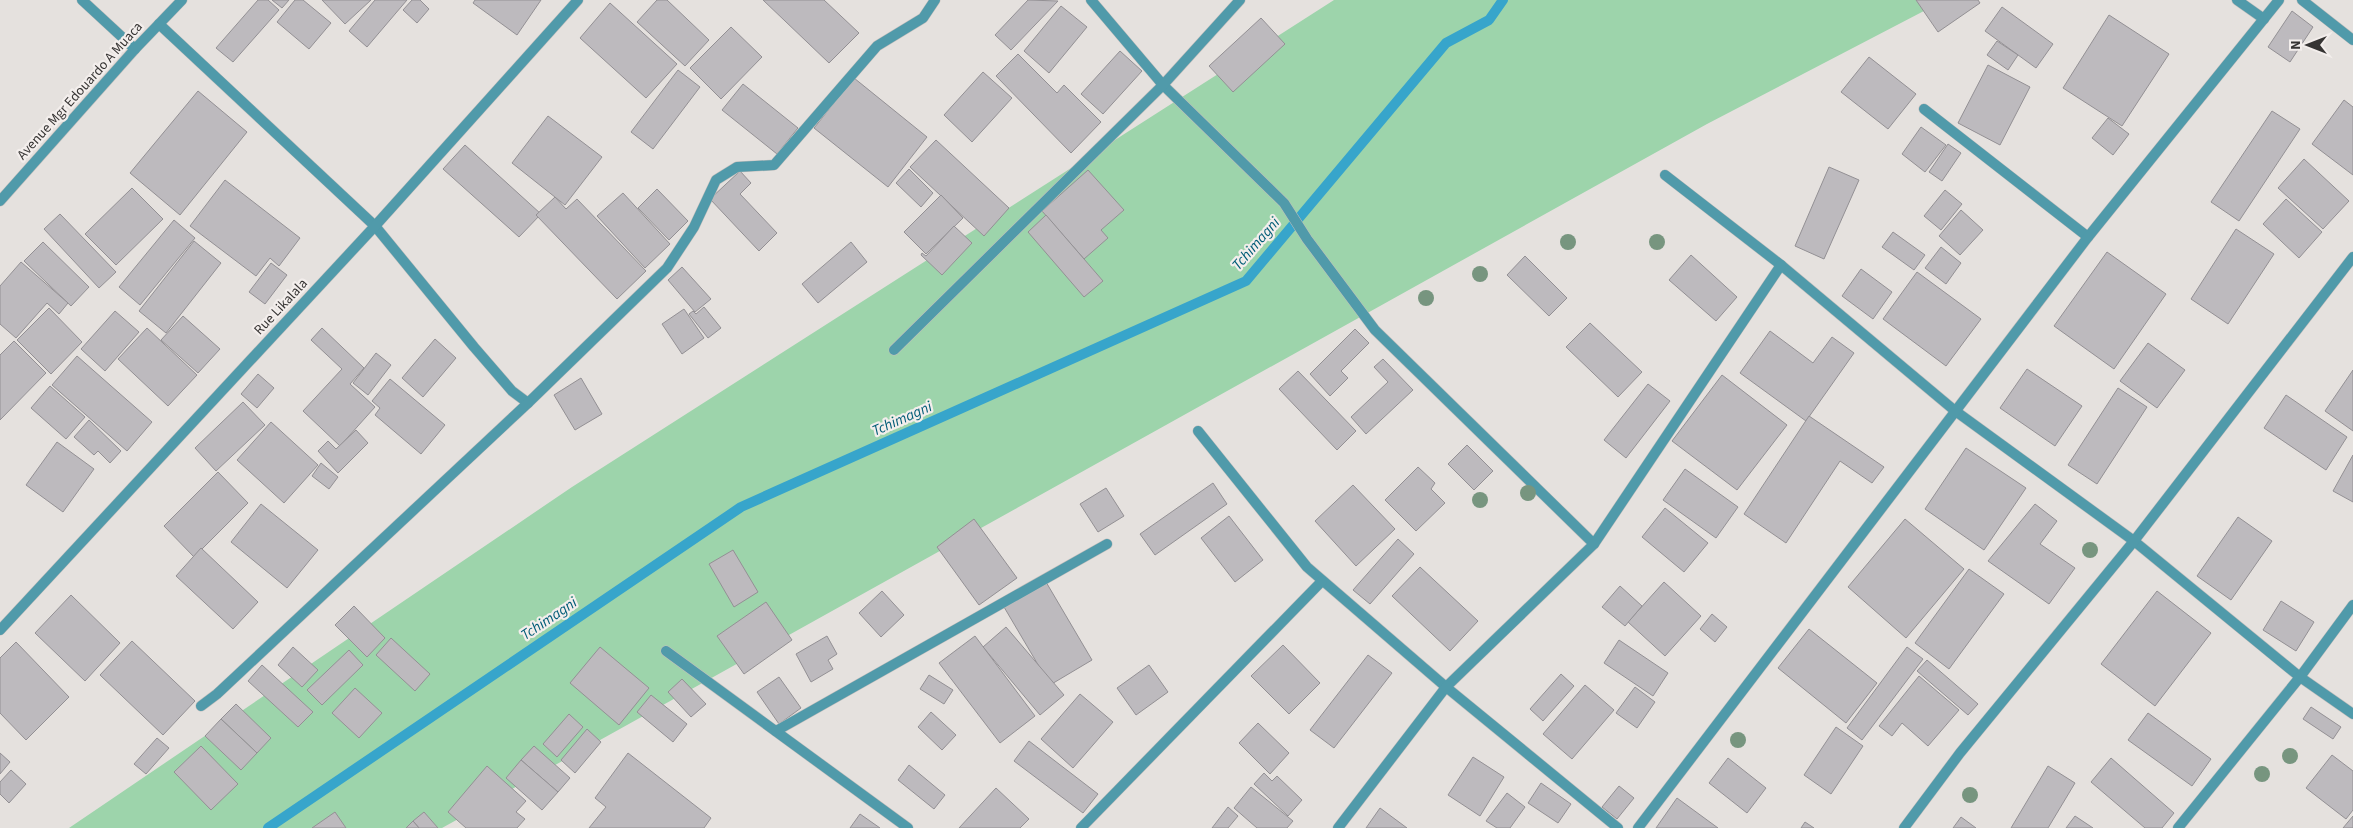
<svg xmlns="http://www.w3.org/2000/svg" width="2353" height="828" viewBox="0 0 2353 828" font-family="'Source Sans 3',sans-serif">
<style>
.green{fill:#9dd4ab}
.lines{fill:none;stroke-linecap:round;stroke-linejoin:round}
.stream{stroke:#37a5cb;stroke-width:10}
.building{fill:#bdbabe;stroke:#939094}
.minor-casing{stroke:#c2bebc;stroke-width:11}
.minor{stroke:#509aaa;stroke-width:10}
.tree{fill:#77957f}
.labels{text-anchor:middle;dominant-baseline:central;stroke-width:4.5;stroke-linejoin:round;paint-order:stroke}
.street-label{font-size:14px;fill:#363433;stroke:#f3eeec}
.water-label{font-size:15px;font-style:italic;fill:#005c77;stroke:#f3eeec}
</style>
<rect width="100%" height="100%" fill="#e5e1de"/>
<path class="green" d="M1334,0h611l-238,124 -1265,704h-373l503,-341z"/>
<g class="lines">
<path class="stream" d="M268,828l473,-321 505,-226 200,-238 43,-23 14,-20"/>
</g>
<g class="building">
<path d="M258,0h10l11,10 -46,52 -17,-14z"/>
<path d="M272,0h17l-7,8z"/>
<path d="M295,0h8l28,23 -22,26 -32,-27z"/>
<path d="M322,0h49l-26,24z"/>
<path d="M375,0h32l-40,47 -18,-16z"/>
<path d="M412,0h8l9,9 -12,14 -14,-13z"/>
<path d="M475,0h66l-24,35 -44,-32z"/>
<path d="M657,0h10l42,40 -24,26 -48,-44z"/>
<path d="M763,0h61l35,33 -30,30z"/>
<path d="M1028,0l30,1 -47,49 -16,-15z"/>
<path d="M1916,0h62l2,3 -42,29z"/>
<path d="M610,3l67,61 -31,34 -66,-60z"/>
<path d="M1061,6l26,21 -38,46 -25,-22z"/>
<path d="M2002,7l51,37 -17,24 -51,-37z"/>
<path d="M2292,11l21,16 -23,35 -22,-15z"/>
<path d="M2109,15l60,39 -47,72 -59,-38z"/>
<path d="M1261,18l24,26 -52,48 -24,-26z"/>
<path d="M731,27l31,30 -41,42 -31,-31z"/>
<path d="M1997,41l21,14 -10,15 -21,-15z"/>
<path d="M1120,51l22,20 -39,43 -22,-20z"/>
<path d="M1018,54l39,39 7,-8 37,37 -30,31 -75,-77z"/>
<path d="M1869,57l47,37 -28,35 -47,-37z"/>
<path d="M1988,65l42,22 -30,58 -42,-22z"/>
<path d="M678,70l22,17 -47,62 -22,-17z"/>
<path d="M983,72l29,26 -40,44 -28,-27z"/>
<path d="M854,78l73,59 -39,50 -74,-59z"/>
<path d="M743,84l55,44 -21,26 -55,-44z"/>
<path d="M198,91l49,41 -67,83 -50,-42z"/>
<path d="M2344,100l9,7v68l-41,-31z"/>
<path d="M2272,111l28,18 -61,92 -28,-19z"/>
<path d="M548,116l54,41 -37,48 -53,-42z"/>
<path d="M2108,118l21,16 -16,21 -21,-17z"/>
<path d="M1921,127l25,18 -21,27 -23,-18z"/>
<path d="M936,140l73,68 -25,28 -74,-69z"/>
<path d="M1948,144l13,9 -19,28 -13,-9z"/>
<path d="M465,145l76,69 -22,23 -76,-68z"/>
<path d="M2304,159l45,42 -26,28 -45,-41z"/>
<path d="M1829,167l30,13 -35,79 -29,-13z"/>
<path d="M909,169l24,24 -12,14 -25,-24z"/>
<path d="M1088,170l36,40 -23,20 7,8 -24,21 -42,-48z"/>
<path d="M740,171l11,12 -11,11 37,39 -18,18 -49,-52z"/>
<path d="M225,180l75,58 -21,28 -9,-8 -14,18 -66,-50z"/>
<path d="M132,188l31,31 -47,46 -31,-31z"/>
<path d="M657,189l31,32 -19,19 -31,-32z"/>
<path d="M1945,190l17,14 -21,26 -17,-14z"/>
<path d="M623,193l47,51 -25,24 -48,-52z"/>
<path d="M941,195l22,23 -37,36 -22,-22z"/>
<path d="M555,197l11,12 11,-10 69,72 -29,28 -81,-84z"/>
<path d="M2286,199l36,33 -23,26 -36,-34z"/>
<path d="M1961,210l22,20 -23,25 -21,-19z"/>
<path d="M60,214l56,58 -17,16 -55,-59z"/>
<path d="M1046,215l57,66 -19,16 -56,-65z"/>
<path d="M174,220l21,18 -55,67 -21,-18z"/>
<path d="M954,226l18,17 -30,32 -21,-20 1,-2 4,3z"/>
<path d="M2236,229l38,25 -46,70 -37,-25z"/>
<path d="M1893,232l32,23 -11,15 -32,-23z"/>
<path d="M194,241l27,22 -55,70 -27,-22z"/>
<path d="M43,242l46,45 -18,19 -47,-45z"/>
<path d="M851,242l16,20 -49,41 -16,-19z"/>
<path d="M1941,247l20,16 -15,21 -21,-16z"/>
<path d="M2107,252l59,42 -52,75 -60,-43z"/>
<path d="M1691,255l46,42 -21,24 -47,-41z"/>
<path d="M1525,256l42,42 -18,18 -42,-41z"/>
<path d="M21,262l47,41 -9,11 -12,-11 -31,35 -16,-14v-38z"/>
<path d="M271,263l16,12 -22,29 -16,-12z"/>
<path d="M682,267l29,32 -16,13 -27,-32z"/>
<path d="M1861,269l31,23 -19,27 -31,-23z"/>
<path d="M1917,272l64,47 -35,47 -63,-47z"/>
<path d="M704,307l17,21 -13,10 -19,-24 4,-3 3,3z"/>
<path d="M49,308l33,34 -31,32 -34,-34z"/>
<path d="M684,309l20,29 -22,16 -20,-30z"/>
<path d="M115,311l24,21 -34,39 -24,-22z"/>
<path d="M183,316l37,33 -22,24 -37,-33z"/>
<path d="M1590,323l52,49 -24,25 -52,-50z"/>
<path d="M147,328l50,47 -29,31 -50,-47z"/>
<path d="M322,328l42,40 -14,16 25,23 -35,39 -37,-35 39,-42 -31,-29z"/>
<path d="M1355,329l14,14 -28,28 7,7 -18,18 -20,-22z"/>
<path d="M1770,331l43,32 19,-26 22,16 -48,68 -66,-48z"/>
<path d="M435,339l21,19 -33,39 -21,-19z"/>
<path d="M14,341l32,32 -46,47v-65z"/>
<path d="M2148,343l37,27 -28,38 -37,-27z"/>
<path d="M376,353l15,12 -23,30 -15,-12z"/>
<path d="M77,356l75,66 -25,29 -75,-66z"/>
<path d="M1383,359l30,31 -47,44 -15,-17 37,-35 -14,-15z"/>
<path d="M2027,369l55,37 -27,40 -55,-38z"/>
<path d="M2353,370v61l-28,-20z"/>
<path d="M1298,371l58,60 -19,19 -58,-61z"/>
<path d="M258,374l16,14 -17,20 -16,-14z"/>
<path d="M1722,375l65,50 -50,65 -65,-49z"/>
<path d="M581,378l21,36 -27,16 -21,-35z"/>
<path d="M390,379l55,46 -24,29 -46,-39 5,-7 -8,-7z"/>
<path d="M1648,384l22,17 -44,57 -22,-18z"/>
<path d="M50,386l35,31 -19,22 -35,-31z"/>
<path d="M2118,388l29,19 -50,77 -29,-19z"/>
<path d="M2286,395l61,42 -21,33 -62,-42z"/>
<path d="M243,402l22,23 -49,46 -21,-23z"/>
<path d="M1809,416l75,51 -12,16 -32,-22 -54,82 -42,-29z"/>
<path d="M89,420l32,31 -11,12 -12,-12 -4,4 -20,-18z"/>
<path d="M271,422l47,43 -34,38 -47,-43z"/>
<path d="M356,430l12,13 -30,30 -20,-22 10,-10 8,8z"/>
<path d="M57,442l37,27 -31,43 -37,-27z"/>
<path d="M1467,445l26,26 -19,19 -26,-26z"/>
<path d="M1966,448l60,40 -42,62 -59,-41z"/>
<path d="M2353,455v47l-20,-11z"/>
<path d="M321,463l17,14 -9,12 -17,-13z"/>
<path d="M1418,467l17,16 -4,6 14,14 -29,28 -31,-31z"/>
<path d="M1685,469l53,38 -22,31 -53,-38z"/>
<path d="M218,472l30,31 -54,54 -30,-31z"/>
<path d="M1213,483l14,21 -72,51 -15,-21z"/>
<path d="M1353,485l42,44 -39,37 -41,-45z"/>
<path d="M1106,488l18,28 -26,16 -18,-28z"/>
<path d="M261,504l57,46 -31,38 -56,-46z"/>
<path d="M2035,504l22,17 -17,23 35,24 -26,36 -61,-43z"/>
<path d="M1665,508l43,35 -24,29 -42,-35z"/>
<path d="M1229,516l34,44 -28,22 -34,-44z"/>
<path d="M2238,517l34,24 -41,59 -34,-24z"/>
<path d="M974,519l43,59 -38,27 -42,-58z"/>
<path d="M1905,519l59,50 -58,69 -58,-51z"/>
<path d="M1398,539l16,15 -44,50 -17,-14z"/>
<path d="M201,548l57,54 -25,27 -57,-53z"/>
<path d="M733,550l25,42 -24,15 -25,-43z"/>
<path d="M1420,567l58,54 -28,30 -58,-55z"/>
<path d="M1969,569l35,25 -55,75 -34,-26z"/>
<path d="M1046,582l46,78 -42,25 -46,-78z"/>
<path d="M1664,582l37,34 -36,40 -37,-34z"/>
<path d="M1620,586l22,20 -17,20 -23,-19z"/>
<path d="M882,591l22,24 -23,22 -22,-24z"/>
<path d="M2157,591l54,42 -56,73 -54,-42z"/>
<path d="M71,595l49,48 -35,38 -50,-48z"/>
<path d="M2281,601l33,21 -18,29 -33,-21z"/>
<path d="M766,602l26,38 -48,34 -27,-38z"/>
<path d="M354,606l31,32 -18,19 -32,-32z"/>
<path d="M1712,614l15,13 -12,15 -15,-13z"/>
<path d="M1006,627l58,68 -24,20 -57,-68z"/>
<path d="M1809,629l68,54 -31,40 -68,-55z"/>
<path d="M827,636l10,18 -9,6 5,9 -22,13 -15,-28z"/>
<path d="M975,636l60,80 -35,27 -61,-80z"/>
<path d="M391,638l39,36 -15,17 -39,-36z"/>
<path d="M1619,640l49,33 -15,23 -49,-33z"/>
<path d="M132,641l63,60 -32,34 -63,-60z"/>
<path d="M16,642l53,55 -43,43 -26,-27v-55z"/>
<path d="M1283,645l37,38 -31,31 -38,-38z"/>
<path d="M293,647l25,23 -16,17 -24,-22z"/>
<path d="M600,647l49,41 -30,37 -49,-42z"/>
<path d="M1907,647l16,12 -61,81 -15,-12z"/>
<path d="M349,650l14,15 -41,40 -15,-15z"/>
<path d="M1368,655l24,18 -58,75 -24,-18z"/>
<path d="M1927,660l51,44 -10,11 -51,-44z"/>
<path d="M262,665l51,47 -15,15 -50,-46z"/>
<path d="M1149,665l19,27 -32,23 -19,-27z"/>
<path d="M1561,674l13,12 -31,35 -13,-12z"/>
<path d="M929,675l24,15 -9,14 -24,-15z"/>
<path d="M1919,676l40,34 -31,36 -26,-23 -10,13 -13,-10z"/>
<path d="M779,677l22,31 -22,16 -22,-32z"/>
<path d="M682,679l24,25 -15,13 -23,-25z"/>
<path d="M1585,685l29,25 -42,49 -29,-25z"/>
<path d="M1635,687l20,15 -18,26 -21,-15z"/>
<path d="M355,688l27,25 -23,25 -27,-25z"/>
<path d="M1080,694l33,28 -40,46 -32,-29z"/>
<path d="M651,695l36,29 -14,18 -36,-30z"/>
<path d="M236,704l35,34 -14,15 -36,-34z"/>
<path d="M2311,707l30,20 -8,12 -30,-20z"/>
<path d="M931,712l25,23 -14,15 -24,-23z"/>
<path d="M2148,713l63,46 -19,27 -64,-46z"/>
<path d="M569,714l14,13 -26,30 -14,-13z"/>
<path d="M221,719l36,34 -16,17 -36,-34z"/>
<path d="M1258,723l31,30 -19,21 -31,-31z"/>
<path d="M1836,727l27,19 -32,48 -27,-19z"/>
<path d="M587,729l14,13 -26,31 -14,-13z"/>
<path d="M157,738l12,10 -23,26 -12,-10z"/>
<path d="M1029,741l69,53 -15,19 -69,-52z"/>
<path d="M201,746l37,38 -27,26 -37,-38z"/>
<path d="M534,746l36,32 -12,14 -37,-32z"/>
<path d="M0,753l10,9 -10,12z"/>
<path d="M628,753l83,65 -7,10h-115l17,-21 -11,-9z"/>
<path d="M2332,755l21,16v39l-7,9 -40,-31z"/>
<path d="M1473,757l31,20 -24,39 -32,-21z"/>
<path d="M1728,758l38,30 -19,25 -38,-30z"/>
<path d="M2111,758l63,55 -12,15h-17l-54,-46z"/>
<path d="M521,760l37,32 -16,18 -36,-32z"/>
<path d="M909,765l36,30 -11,14 -36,-29z"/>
<path d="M487,766l39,35 -10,11 9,7 -8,9h-51l-18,-16z"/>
<path d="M2048,766l27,17 -27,45h-37z"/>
<path d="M11,770l15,14 -17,19 -9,-9v-12z"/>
<path d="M1264,773l8,8 5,-5 25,24 -14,16 -34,-32z"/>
<path d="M1541,783l30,21 -13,19 -30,-20z"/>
<path d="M1619,786l15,12 -17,21 -15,-12z"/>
<path d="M1251,787l42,34 -6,7h-30l-23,-20z"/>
<path d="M996,788l33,31 -9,9h-61z"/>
<path d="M1507,793l18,14 -15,21h-13l-11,-7z"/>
<path d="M1677,798l41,30h-62z"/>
<path d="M1228,807l10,9 -10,12h-16z"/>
<path d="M1380,808l27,20h-41z"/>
<path d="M335,812l11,16h-34z"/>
<path d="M424,812l14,16h-19l-6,-7z"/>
<path d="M860,814l20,14h-30z"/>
<path d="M2075,816l18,12h-27z"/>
<path d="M2353,816v12h-10z"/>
<path d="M1961,817l15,11h-23z"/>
<path d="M413,821l6,7h-13z"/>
<path d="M1805,822l9,6h-13z"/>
</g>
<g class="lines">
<g class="minor-casing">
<g id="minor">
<path d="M82,0l53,49"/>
<path d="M1091,0l72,85 121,118 23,36 68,91 219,214"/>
<path d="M2237,0l27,19"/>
<path d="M2302,0l51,40"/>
<path d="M159,24l216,202 99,121 38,44 16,12"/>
<path d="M1924,109l164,128"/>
<path d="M1665,175l116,90 173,145 180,131 166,136 53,37"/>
<path d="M0,201l135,-152 47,-49"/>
<path d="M894,350l269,-265 77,-85"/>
<path d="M1198,431l109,136 139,120 172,141"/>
<path d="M0,630l375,-404 203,-226"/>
<path d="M666,651l242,177"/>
<path d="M201,706l16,-12 311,-291 139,-135 27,-41 22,-47 21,-13 37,-2 103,-119 46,-28 12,-18"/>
<path d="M776,731l331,-187"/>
<path d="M1081,828l241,-247"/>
<path d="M1338,828l108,-141 148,-143 187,-279"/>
<path d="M1638,828l450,-591 191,-237"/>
<path d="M1904,828l56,-75 174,-212 219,-284"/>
<path d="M2178,828l122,-151 53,-72"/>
</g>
</g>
<use href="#minor" class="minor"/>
</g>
<g class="tree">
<circle cx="1568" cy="242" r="8"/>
<circle cx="1657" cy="242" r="8"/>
<circle cx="1480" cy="274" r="8"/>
<circle cx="1426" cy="298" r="8"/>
<circle cx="1528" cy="493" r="8"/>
<circle cx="1480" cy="500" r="8"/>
<circle cx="2090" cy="550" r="8"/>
<circle cx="1738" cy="740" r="8"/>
<circle cx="2290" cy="756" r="8"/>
<circle cx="2262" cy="774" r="8"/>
<circle cx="1970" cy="795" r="8"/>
</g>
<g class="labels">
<g class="street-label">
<text transform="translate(80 91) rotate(-48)">Avenue Mgr Edouardo A Muaca</text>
<text transform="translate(281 307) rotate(-47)">Rue Likalala</text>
</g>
<g class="water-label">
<text transform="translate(1256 244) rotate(-49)">Tchimagni</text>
<text transform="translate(902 419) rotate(-24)">Tchimagni</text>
<text transform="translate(549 619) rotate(-34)">Tchimagni</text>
</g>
</g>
<g transform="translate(2308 45) rotate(270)" stroke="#f3eeec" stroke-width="4" paint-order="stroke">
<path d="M0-4L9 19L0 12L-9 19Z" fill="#363433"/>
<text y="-8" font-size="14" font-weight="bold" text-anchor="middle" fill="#363433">N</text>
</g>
</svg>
